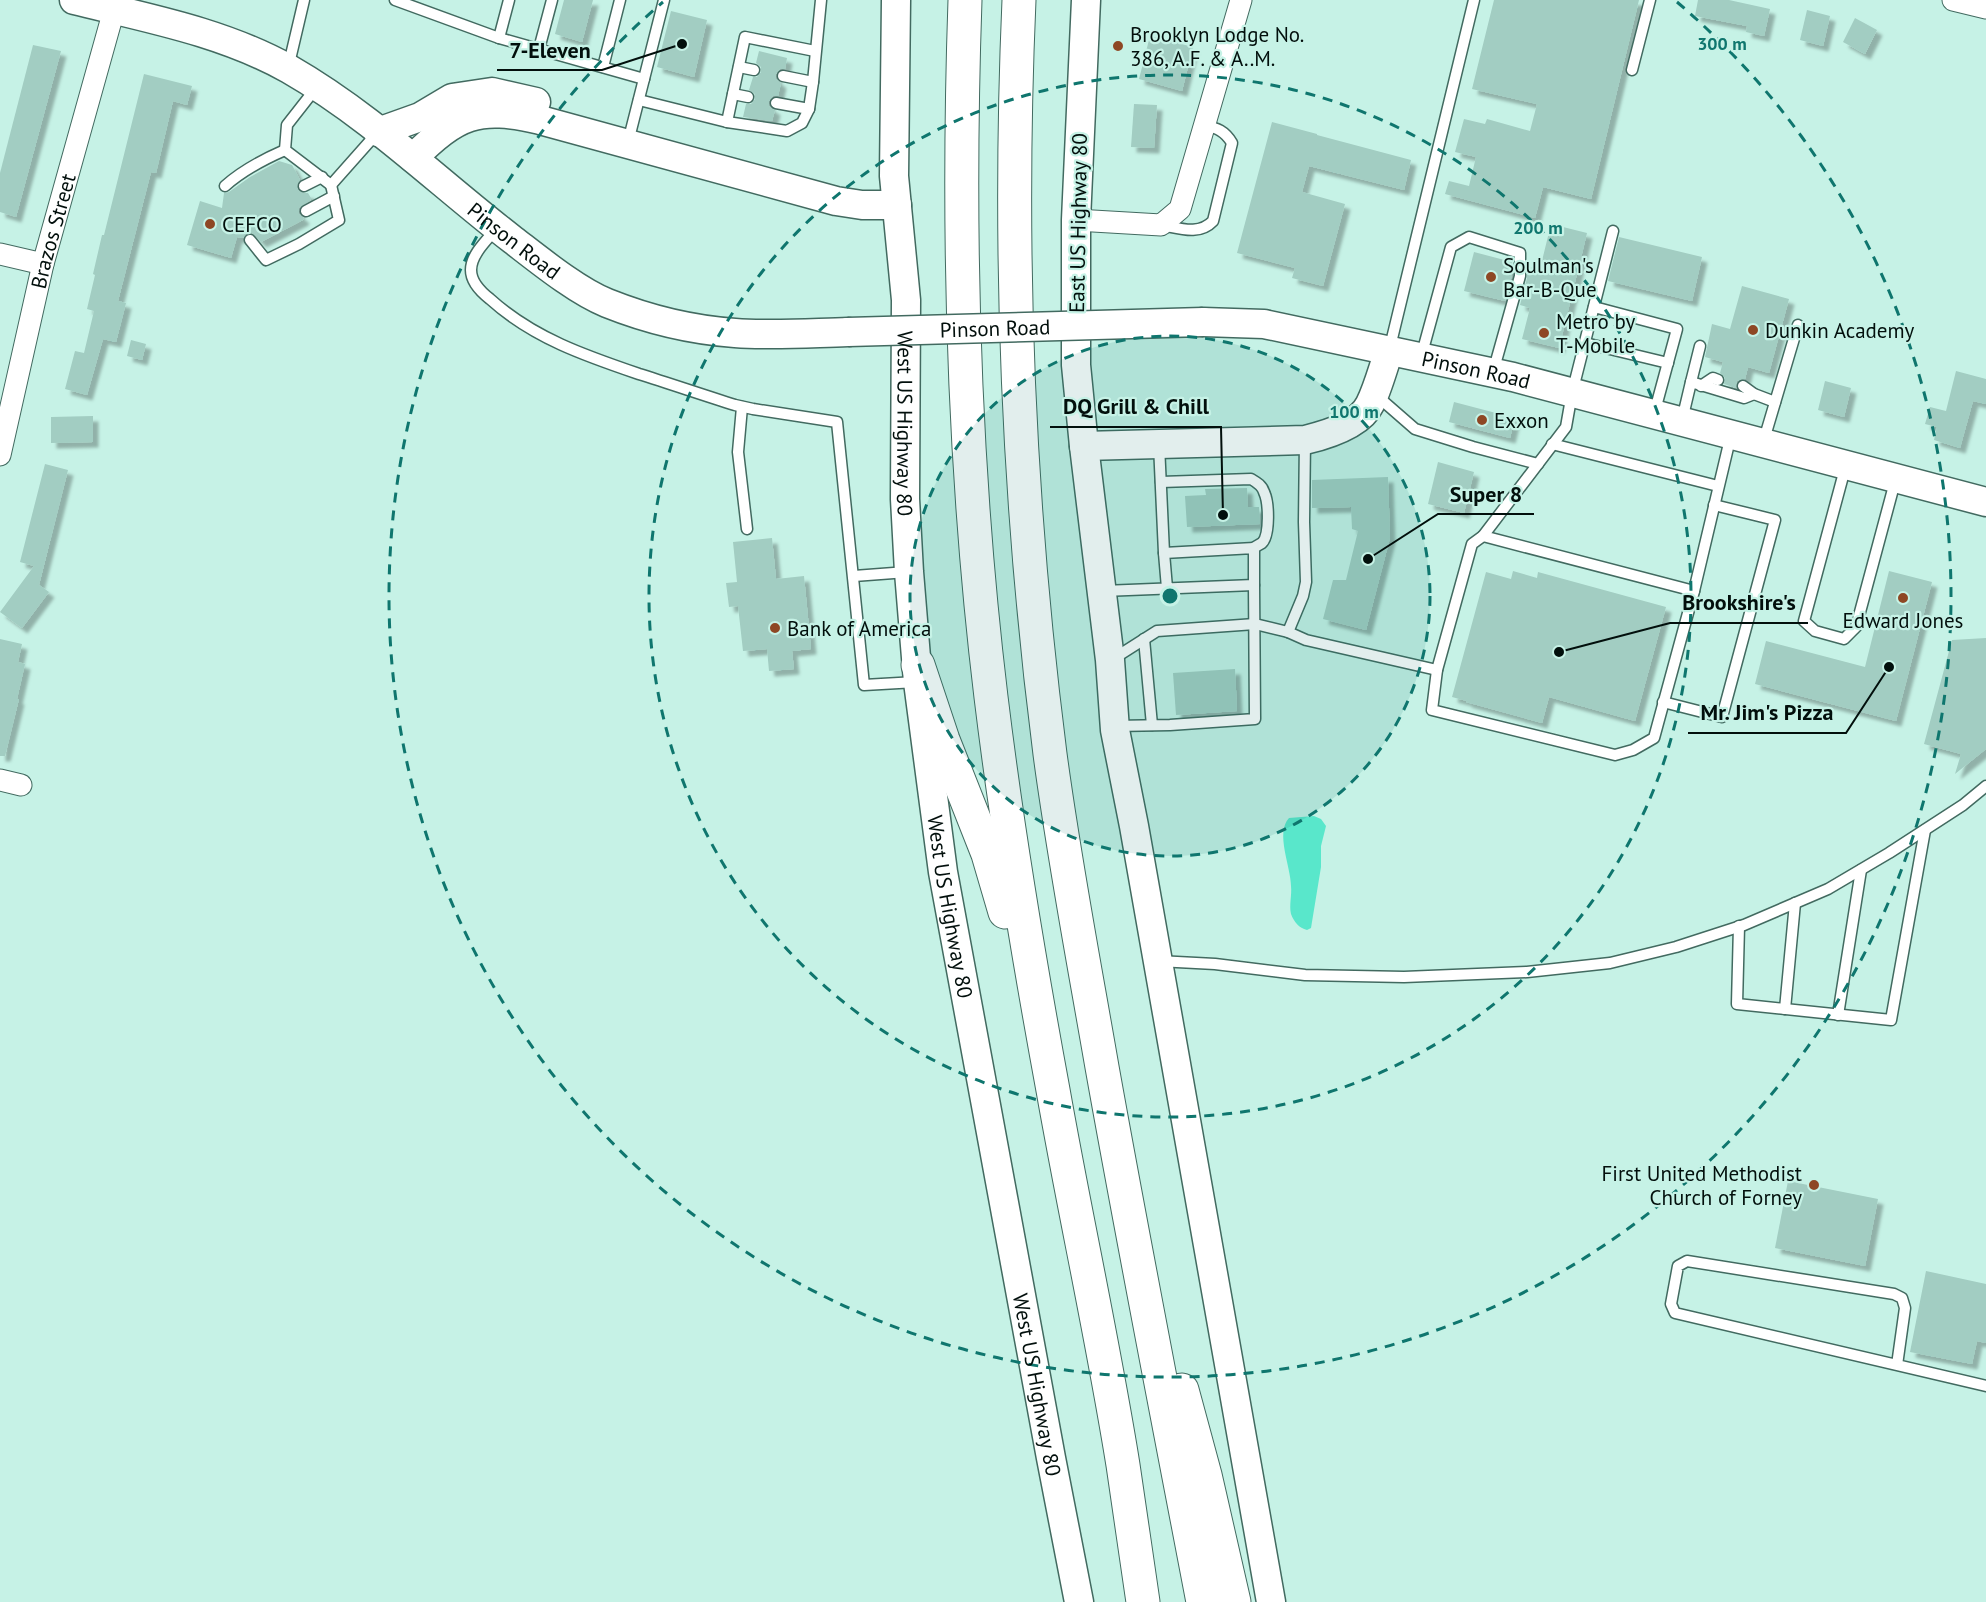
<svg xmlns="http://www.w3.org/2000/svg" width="1986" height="1602" viewBox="0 0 1986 1602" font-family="'PT Sans',sans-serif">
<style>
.water{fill:#59e7cb}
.building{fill:#a2cdc2;filter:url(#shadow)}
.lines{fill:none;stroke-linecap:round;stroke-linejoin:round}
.lane-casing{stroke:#426a60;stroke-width:13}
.street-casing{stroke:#426a60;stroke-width:23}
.secondary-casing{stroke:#426a60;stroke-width:31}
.highway-casing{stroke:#426a60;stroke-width:35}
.lane{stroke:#fff;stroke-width:10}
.street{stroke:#fff;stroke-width:21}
.secondary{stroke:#fff;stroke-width:28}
.highway{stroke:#fff;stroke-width:33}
.secondary-bridge-casing{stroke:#426a60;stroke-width:31;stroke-linecap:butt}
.secondary-bridge{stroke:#fff;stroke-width:28}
.ring{fill:none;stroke:#0f766e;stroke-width:3;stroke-dasharray:10 8}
.poi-dot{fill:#8e4724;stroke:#c6f2e6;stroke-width:2}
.labels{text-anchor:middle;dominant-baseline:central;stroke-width:4.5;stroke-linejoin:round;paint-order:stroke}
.poi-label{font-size:21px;fill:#020f0c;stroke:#c6f2e6;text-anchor:start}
.street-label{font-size:21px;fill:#020f0c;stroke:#c6f2e6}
.centre{fill:#0f766e;stroke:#c6f2e6;stroke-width:3}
.ring-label{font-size:18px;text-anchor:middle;font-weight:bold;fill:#0f766e;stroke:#c6f2e6;stroke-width:4.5;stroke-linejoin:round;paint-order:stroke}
.leader{fill:none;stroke:#020f0c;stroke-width:2}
.callout-dot{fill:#020f0c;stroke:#c6f2e6;stroke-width:2}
.callout-label{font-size:22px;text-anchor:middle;font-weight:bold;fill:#020f0c;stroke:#c6f2e6;stroke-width:4.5;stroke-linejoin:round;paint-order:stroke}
</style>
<defs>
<filter id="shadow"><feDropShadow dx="5.5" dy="5.5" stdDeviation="1.5" flood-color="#0004"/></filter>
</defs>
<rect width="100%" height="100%" fill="#c6f2e6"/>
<path class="water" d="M1314,816l7,3 5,7 -5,20v21l-10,61 -4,2c-8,-2 -13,-8 -16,-16 -2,-9 1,-19 0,-28 0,-19 -16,-53 -2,-68z"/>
<g class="building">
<path d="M564,0h29l-11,42 -27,-8z"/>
<path d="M1494,0h145l-48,199 -48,-12 -8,31 -90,-24 4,-13 20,5 7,-29 -21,-5 9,-33 21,5 2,-5 43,12 7,-27 -65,-15z"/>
<path d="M1698,0h31l41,9 -6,27 -18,-4 1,-6 -52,-10z"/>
<path d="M1807,10l23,6 -7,30 -23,-6z"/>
<path d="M671,11l36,9 -13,57 -37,-10z"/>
<path d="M1855,18l22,12 -12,24 -22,-12z"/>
<path d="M1150,36l43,11 -11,44 -43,-12z"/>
<path d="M33,45l28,6 -45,166 -16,-5v-39z"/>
<path d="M759,51l28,7 -2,11h-5l-4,5v5l5,4 -3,13h-5l-4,5v5l6,4 -3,11 -29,-4 3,-13h5l4,-5v-5l-6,-4 4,-13h4l4,-5v-5l-5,-4z"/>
<path d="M144,74l48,12 -5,19 -14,-4 -17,72 -5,-1 -33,129 8,2 -10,39 -13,-3 -16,56 -22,-6 10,-38 9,2 10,-42 -7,-2 8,-34 -2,-1 9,-39h2z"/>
<path d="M1134,104l23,1 -3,43 -23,-1z"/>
<path d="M1272,122l45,12v1l94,25 -7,30 -95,-24 -7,26 43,12 -22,82 -31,-8 3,-10 -58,-15z"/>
<path d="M279,161l13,4 8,15 -3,5 1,5 5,3h5l3,5 -1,3 -11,7v6l5,4 -1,2 -42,22 -9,-9 -6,1 -3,4 -6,-1 -6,21 -44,-13 13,-44 22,7 2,-15 5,-1 21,-15z"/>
<path d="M1551,224l36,9 -28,115 -37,-9 8,-31 -10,-3 7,-27v-12l13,3z"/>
<path d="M1619,237l83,20 -10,44 -84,-20z"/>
<path d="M1474,252l38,10v13l-7,26 -41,-10z"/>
<path d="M1742,286l47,13 -20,74 -21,-6 -3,12 -8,2 -1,7 -12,-4 1,-6 -5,-5 3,-11 -18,-5 7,-33 18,5z"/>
<path d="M131,340l15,4 -4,16 -15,-4z"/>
<path d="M1956,371l30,8v25l-13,-3 -13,47 -26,-8 3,-13 -12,-3 5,-17 16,4z"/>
<path d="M1825,381l26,7 -7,29 -26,-7z"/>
<path d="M1454,402l61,16 -5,20 -61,-16z"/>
<path d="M93,416v26l-42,1v-26z"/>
<path d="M1438,462l36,10 -10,41 -36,-9z"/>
<path d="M45,464l23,6 -29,115 10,7 -27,36 -22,-16 34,-46 -14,-4z"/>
<path d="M1388,477l2,61 -24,92 -43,-11 10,-39h13l12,-49 -6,-2 -1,-22 -39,1v-28z"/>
<path d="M1247,488l1,19h11l1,17 -73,3 -2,-31 21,-1 -1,-6z"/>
<path d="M772,538l4,41 28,-3 7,73 -19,2 2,18 -25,2 -2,-22 -24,2 -5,-45 -9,1 -3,-24 11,-1 -4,-40z"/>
<path d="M1513,571l24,7 1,-6 128,35 -31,114 -86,-24 -7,26 -76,-21 1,-1 -15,-4 34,-125 25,7z"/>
<path d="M1889,571l43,11 -36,139 -141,-37 11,-43 99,26z"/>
<path d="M1986,638v111l-31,25 6,-20 -37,-10 28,-104z"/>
<path d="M0,639l22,5 -4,18 7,2 -8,35h2l-14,57h-5z"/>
<path d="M1235,669l2,42 -61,4 -3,-42z"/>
<path d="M1788,1181l90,18 -13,67 -90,-18z"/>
<path d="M1926,1271l60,13v59l-9,-2 -5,23 -62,-12z"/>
</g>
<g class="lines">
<g class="lane-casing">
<g id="lane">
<path d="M395,0l104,38 145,41"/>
<path d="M499,38l10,-38"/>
<path d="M539,49l13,-49"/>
<path d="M603,67l17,-67"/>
<path d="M739,67l15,3"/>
<path d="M288,68l16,-68"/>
<path d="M1632,70l18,-70"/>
<path d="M783,76l30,6"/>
<path d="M316,88l-29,37 -2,25 46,35 47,-53"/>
<path d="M733,94l15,3"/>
<path d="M639,100l88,22 60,9 15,-8 7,-14 4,-27 8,-82"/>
<path d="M776,103l33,6"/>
<path d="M727,122l18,-85 70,14"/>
<path d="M628,142l36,-142"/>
<path d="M225,186c18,-16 37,-26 60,-36"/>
<path d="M304,186l18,-9"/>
<path d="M306,211l28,-15"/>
<path d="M1161,225c18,3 38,11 52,-4l19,-78c-7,-12 -15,-15 -28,-18"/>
<path d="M497,228c-9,11 -26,26 -26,42 0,12 10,22 19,29 43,39 96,57 149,75 32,10 64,21 96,31l18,4 84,13 27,263 52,-3"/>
<path d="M1613,231l-41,162 -6,34 -83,109 211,55 37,-156"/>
<path d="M250,240l16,20 33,-16 40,-24 -8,-35"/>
<path d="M1594,307l83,22 -23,85"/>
<path d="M1585,343l83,20"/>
<path d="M1389,351l85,-351"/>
<path d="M1421,357l30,-110 18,-10 51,16v23l-27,96"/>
<path d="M1691,382l9,-36"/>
<path d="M1701,386l12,-8 5,2"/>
<path d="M1743,386l11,8 21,8"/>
<path d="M1376,395l39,34 58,18 65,17"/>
<path d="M742,407l-4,45 9,77"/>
<path d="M1682,420l9,-38 53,16 10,-4"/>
<path d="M1763,443l35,-118"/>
<path d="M1552,444l166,42"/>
<path d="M1159,445l5,108"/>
<path d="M1846,465l-42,156 11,10 29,8 12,-12 40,-149"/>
<path d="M1161,482l90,-3c5,3 11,6 13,13 5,10 6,43 -2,51 -3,2 -6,3 -8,5"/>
<path d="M1483,536l-11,8 -35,126 -5,40 183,45 18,-5 21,-12 40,-147"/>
<path d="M854,576l53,-4"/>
<path d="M1103,591l151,-6v-37l-90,5 3,35"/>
<path d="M1288,632l15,-36 3,-14 -2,-60 1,-82"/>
<path d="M1144,639l8,86"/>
<path d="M1113,659l44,-28 98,-7 33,8 18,8 131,30"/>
<path d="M1663,702l59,15 53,-197 -61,-15"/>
<path d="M1115,726l55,-1 85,-6 -1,-134"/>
<path d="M1739,926l-2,78 154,16 34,-190"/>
<path d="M1158,961l57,3 90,11 99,2 123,-5 83,-9 66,-16 68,-22 84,-36 61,-36 74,-48 23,-19"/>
<path d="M1785,1009l10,-106"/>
<path d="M1838,1015l23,-145"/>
<path d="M1897,1365l8,-57 -3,-10 -8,-4 -207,-33 -9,5 -7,38 4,9 311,73"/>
</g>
</g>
<g class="street-casing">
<g id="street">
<path d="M1953,0l33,8"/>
<path d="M1076,220l85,5 19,-16 61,-209"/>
<path d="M0,254l43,10"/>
<path id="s1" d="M0,455l43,-191 71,-254"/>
<path d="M0,780l21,5"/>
</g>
</g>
<g class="secondary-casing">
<g id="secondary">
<path id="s2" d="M74,0c73,18 149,32 215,69 82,47 150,114 224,171 26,20 64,51 94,63 40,16 85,27 128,30 37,3 75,0 113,-1"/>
<path id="s3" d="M896,0l-2,176 12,124 -1,199 4,73 9,110 25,190 108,586 28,144"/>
<path d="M1086,0l-10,220v145l8,81 26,214 5,70 19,96 137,776"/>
<path d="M378,132l42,-15 32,-19 40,-6 44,10"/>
<path d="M413,158c44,-43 64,-53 127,-38l296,81 26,4h35"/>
<path id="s4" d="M1203,322l61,2 249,53 473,125"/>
<path d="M1084,446l221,-6c21,-5 55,-15 65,-36 8,-16 13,-36 19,-53"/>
</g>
</g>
<g class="highway-casing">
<g id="highway">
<path d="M965,0c-8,232 -2,466 26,697 16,132 38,263 62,393 22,125 50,250 70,375 7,46 13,91 20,137"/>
<path d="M1019,0c-11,251 -1,505 31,754 14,105 34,209 52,313 32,179 67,357 101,535"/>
<path d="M918,665l25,75 45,114 17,58"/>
<path d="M1182,1390l23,85 29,127"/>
</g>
</g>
<use href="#lane" class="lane"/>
<use href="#street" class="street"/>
<use href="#secondary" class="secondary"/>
<use href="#highway" class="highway"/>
<g class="secondary-bridge-casing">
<g id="secondary-bridge">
<path id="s5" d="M848,332l355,-10"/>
</g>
</g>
<use href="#secondary-bridge" class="secondary-bridge"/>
</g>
<circle cx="1170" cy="596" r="260" fill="#0f766e" fill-opacity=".12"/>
<g class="ring">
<circle cx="1170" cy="596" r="260"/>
<circle cx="1170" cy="596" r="521"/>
<path d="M1677 2A781 781 0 1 1 663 2"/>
</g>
<g class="poi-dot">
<circle cx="1118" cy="46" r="6"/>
<circle cx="210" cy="224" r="6"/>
<circle cx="1491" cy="277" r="6"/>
<circle cx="1753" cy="330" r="6"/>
<circle cx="1544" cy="333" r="6"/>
<circle cx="1482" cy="420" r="6"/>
<circle cx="1903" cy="598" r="6"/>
<circle cx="775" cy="628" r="6"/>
<circle cx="1814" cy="1185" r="6"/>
</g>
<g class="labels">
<g class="poi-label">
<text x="1130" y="34">Brooklyn Lodge No.<tspan x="1130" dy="24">386, A.F. &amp; A..M.</tspan></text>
<text x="222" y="224">CEFCO</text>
<text x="1503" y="265">Soulman's<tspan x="1503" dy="24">Bar-B-Que</tspan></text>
<text x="1556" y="321">Metro by<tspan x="1556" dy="24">T-Mobile</tspan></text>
<text x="1765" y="330">Dunkin Academy</text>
<text x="1494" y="420">Exxon</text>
<text x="1903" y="620" text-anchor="middle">Edward Jones</text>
<text x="787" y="628">Bank of America</text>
<text x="1802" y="1173" text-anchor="end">First United Methodist<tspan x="1802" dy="24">Church of Forney</tspan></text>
</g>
<g class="street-label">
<text transform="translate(1078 223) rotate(-89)">East US Highway 80</text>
<text stroke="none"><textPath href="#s1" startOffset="230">Brazos Street</textPath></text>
<text stroke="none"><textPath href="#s2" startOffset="510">Pinson Road</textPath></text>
<text stroke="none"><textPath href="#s5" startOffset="147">Pinson Road</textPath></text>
<text stroke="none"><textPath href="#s4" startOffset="278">Pinson Road</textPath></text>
<text stroke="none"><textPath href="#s3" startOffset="424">West US Highway 80</textPath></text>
<text stroke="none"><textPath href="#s3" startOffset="910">West US Highway 80</textPath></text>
<text stroke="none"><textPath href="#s3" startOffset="1396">West US Highway 80</textPath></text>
</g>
</g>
<circle cx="1170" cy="596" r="9" class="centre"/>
<g class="ring-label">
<text x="1722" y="50">300 m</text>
<text x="1538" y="234">200 m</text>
<text x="1354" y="418">100 m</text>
</g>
<path class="leader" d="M682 44L602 70H497M1223 515L1221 427H1050M1368 559L1438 514H1534M1559 652L1670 623H1808M1889 667L1846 733H1688"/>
<g class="callout-dot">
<circle cx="682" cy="44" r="6"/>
<circle cx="1223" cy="515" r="6"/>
<circle cx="1368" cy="559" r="6"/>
<circle cx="1559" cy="652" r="6"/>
<circle cx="1889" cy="667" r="6"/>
</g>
<g class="callout-label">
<text x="550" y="58">7-Eleven</text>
<text x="1136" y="414">DQ Grill &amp; Chill</text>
<text x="1486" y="502">Super 8</text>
<text x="1739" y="610">Brookshire's</text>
<text x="1767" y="720">Mr. Jim's Pizza</text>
</g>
</svg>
